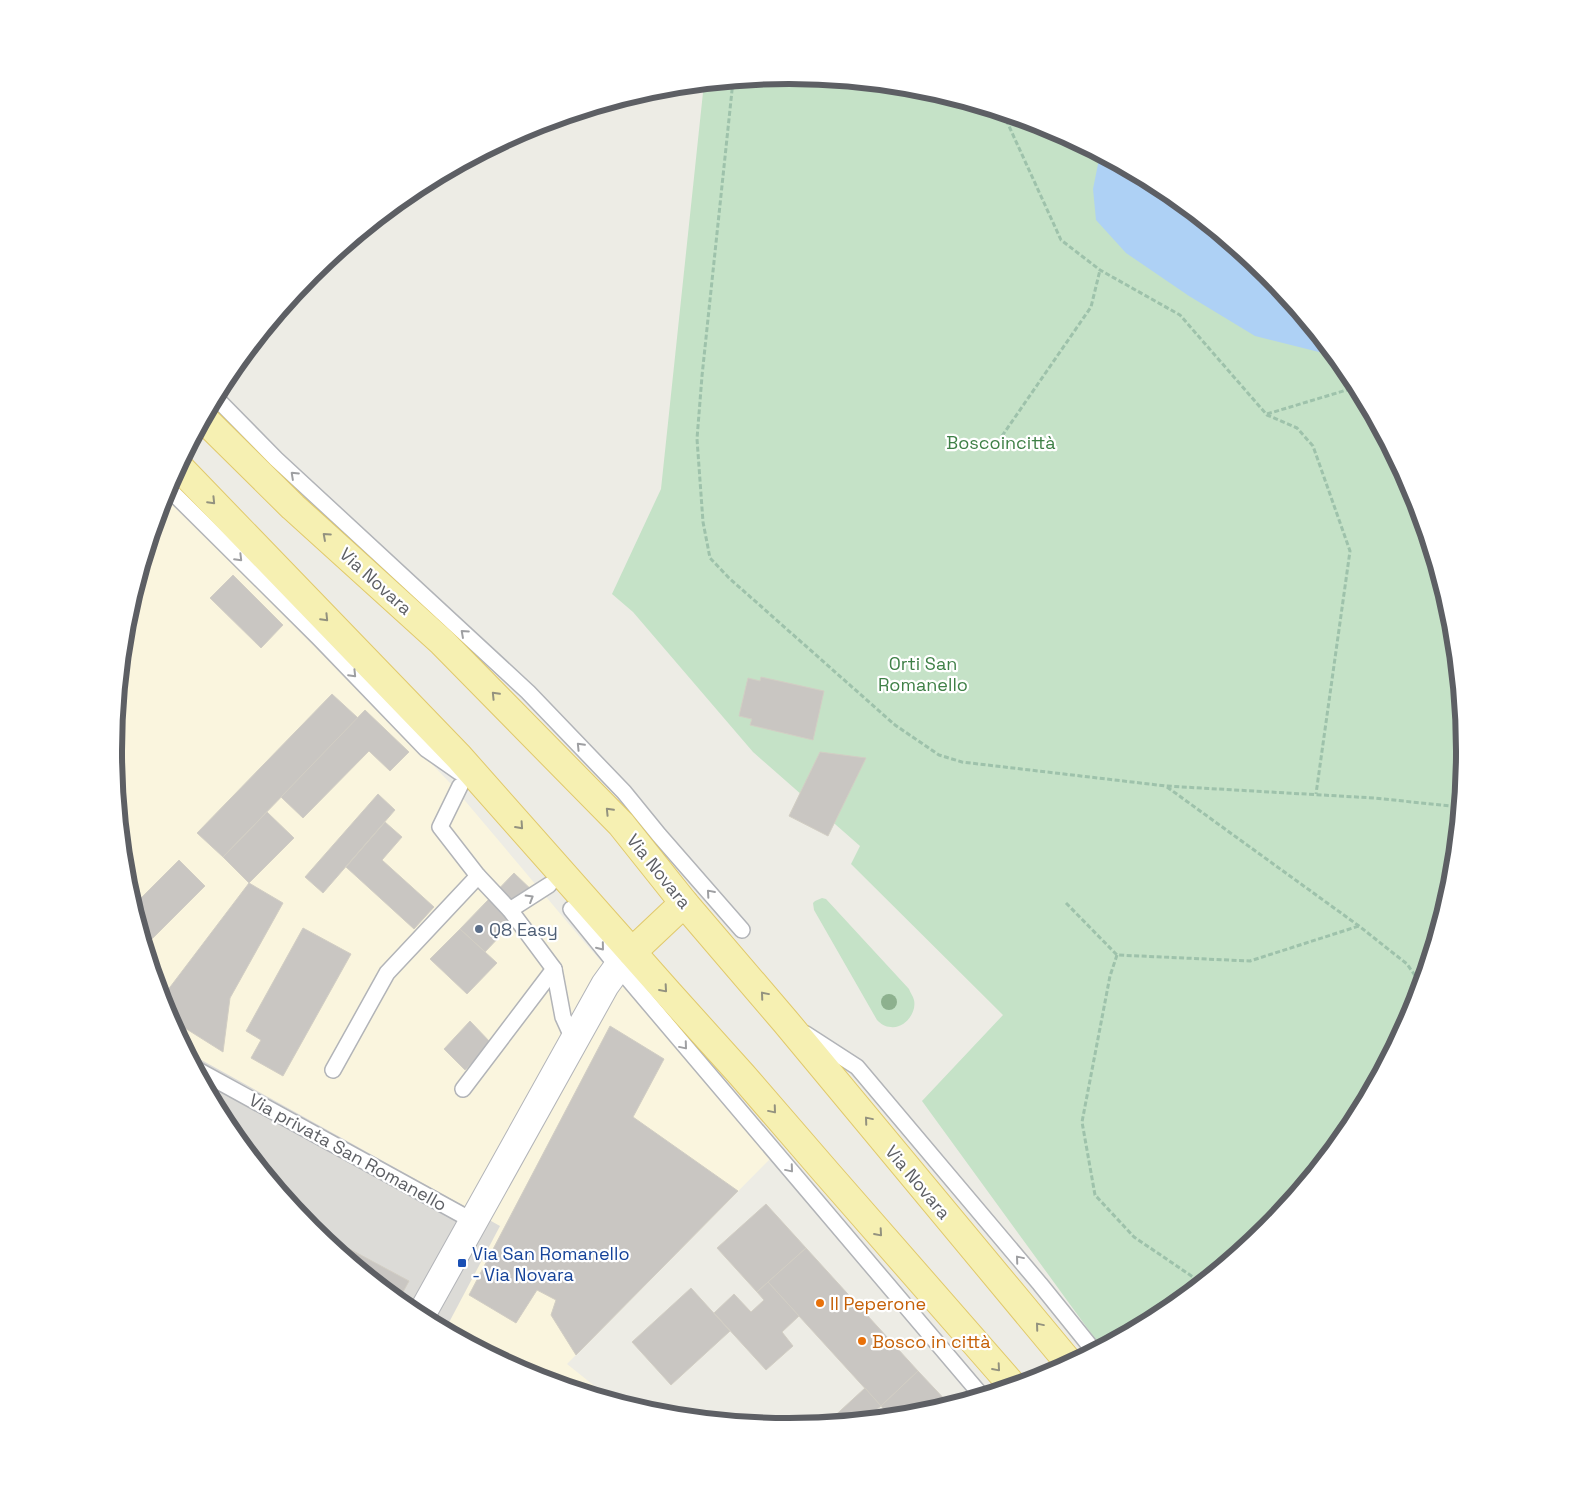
<svg xmlns="http://www.w3.org/2000/svg" width="1578" height="1502" viewBox="0 0 1578 1502" font-family="'Space Grotesk',sans-serif">
<style>
.commercial{fill:#faf5de}
.industrial{fill:#dcdbd7}
.green{fill:#c5e2c7}
.water{fill:#aed1f5}
.building{fill:#c9c6c2;stroke:#d2cec4}
.lines{fill:none;stroke-linecap:round;stroke-linejoin:round}
.lane-casing{stroke:#b2b4b8;stroke-width:18}
.street-casing{stroke:#b2b4b8;stroke-width:30}
.primary-casing{stroke:#e1c96b;stroke-width:30}
.path{stroke:#9ec2ab;stroke-width:3;stroke-dasharray:5 2.5;stroke-linecap:butt}
.lane{stroke:#fff;stroke-width:15}
.street{stroke:#fff;stroke-width:28}
.primary{stroke:#f6f0b2;stroke-width:28}
.tree{fill:#8db18e}
.oneway{stroke:#9e9fa2}
.oneway2{stroke:#93927f}
.service-dot{fill:#5c6f8a;stroke:#fff;stroke-width:2}
.transit-dot{fill:#1a4fb4;stroke:#fff;stroke-width:2}
.food-dot{fill:#e8710a;stroke:#fff;stroke-width:2}
.labels{text-anchor:middle;dominant-baseline:central;stroke-width:4.5;stroke-linejoin:round;paint-order:stroke}
.park-label{font-size:18px;fill:#3f8047;stroke:#fff}
.street-label{font-size:18px;fill:#5d5f64;stroke:#fff}
.service-label{font-size:18px;fill:#4e5e75;stroke:#fff;text-anchor:start}
.transit-label{font-size:18px;fill:#164399;stroke:#fff;text-anchor:start}
.food-label{font-size:18px;fill:#c56008;stroke:#fff;text-anchor:start}
.rim{fill:none;stroke:#5d5f64;stroke-width:6}
</style>
<rect width="100%" height="100%" fill="#edece5"/>
<path class="commercial" d="M167,487l283,296 135,160 188,213 -206,208 45,36 -82,-25 -88,-46 57,-103 -312,-174 -23,-43 -38,-126 -13,-132 13,-132z"/>
<path class="industrial" d="M187,1052l313,174 -55,104 -32,-17 -102,-84 -84,-103z"/>
<g class="green">
<path d="M789,75l132,13 127,39 117,62 102,84 84,103 63,117 38,126 13,132 -13,132 -39,127 -62,117 -84,102 -103,84 -63,34 -179,-246 81,-86 -152,-151 9,-18 -107,-94 -120,-140 -21,-18 49,-105 43,-406z"/>
<path d="M822,898l4,1 83,90c1,3 4,7 5,11 3,13 -10,29 -23,27 -6,0 -10,-3 -14,-7l-63,-110 -1,-7 2,-2z"/>
</g>
<path class="water" d="M1100,154l65,35 102,84 68,83 -80,-20 -66,-40 -63,-43 -30,-33 -3,-31z"/>
<g class="building">
<path d="M233,575l50,50 -22,23 -51,-50z"/>
<path d="M761,677l63,14 -11,49 -63,-15 2,-6 -13,-3 9,-38 12,3z"/>
<path d="M332,694l26,24 -135,139 -26,-24z"/>
<path d="M365,710l44,42 -19,19 -21,-20 -66,67 -22,-21z"/>
<path d="M820,752l46,6 -38,78 -39,-20z"/>
<path d="M378,794l17,16 -72,83 -18,-16z"/>
<path d="M267,812l27,26 -45,45 -26,-26z"/>
<path d="M385,822l17,15 -20,23 52,47 -20,22 -68,-62z"/>
<path d="M179,860l26,26 -55,55 -9,-8 -8,-27z"/>
<path d="M514,873l24,23 -53,56 -25,-23z"/>
<path d="M249,883l34,20 -53,95 -7,54 -54,-34 -8,-19z"/>
<path d="M303,928l48,26 -68,122 -32,-18 10,-18 -15,-9z"/>
<path d="M460,929l37,34 -30,31 -37,-35z"/>
<path d="M470,1021l21,22 -26,27 -21,-21z"/>
<path d="M610,1026l54,33 -31,58 105,74 -162,164 -25,-40 5,-15 -19,-10 -21,33 -47,-28z"/>
<path d="M766,1204l40,44 -49,44 -40,-44z"/>
<path d="M309,1227l22,12 -2,4 -18,-14z"/>
<path d="M331,1239l78,42 -11,20 -69,-58z"/>
<path d="M806,1248l112,123 -37,35 -113,-124z"/>
<path d="M768,1282l31,34 -17,16 11,14 -27,24 -52,-57 20,-19 17,18 13,-12 -7,-8z"/>
<path d="M691,1288l39,43 -59,54 -39,-43z"/>
<path d="M918,1371l32,34 -29,9 -30,3 -10,-11z"/>
<path d="M865,1388l16,18 -16,13 -38,4z"/>
</g>
<g class="lines">
<g class="lane-casing">
<g id="lane">
<path d="M215,397l61,62 252,233 96,100 35,43 83,95"/>
<path d="M167,487l152,151 107,111 33,23"/>
<path d="M460,786l-20,41 38,49 32,34 44,59 9,48 10,22"/>
<path d="M571,909l47,58 364,429"/>
<path d="M510,910l39,-25"/>
<path d="M806,1034l51,33 183,217 54,67"/>
<path d="M196,1069l277,152"/>
<path d="M333,1070l54,-97 91,-97"/>
<path d="M463,1089l91,-120"/>
</g>
</g>
<g class="street-casing">
<path id="street" d="M420,1317l185,-332 13,-18 14,-15"/>
</g>
<g class="primary-casing">
<g id="primary">
<path d="M204,419l89,88 149,135 179,182 63,79 101,118 285,343"/>
<path d="M178,466l281,291 210,237 73,81 83,96 188,215"/>
<path d="M632,952l52,-49"/>
</g>
</g>
<g class="path">
<path d="M733,81l-31,295 -5,63 6,83 7,36 19,20 166,147 44,30 23,7 204,24 208,12 86,9"/>
<path d="M1003,113l58,127 39,30 80,45 87,100 30,13 16,18 37,105 -34,243"/>
<path d="M1267,414l83,-25 6,-4"/>
<path d="M1002,436l89,-129 9,-37"/>
<path d="M1167,787l192,139 48,38 14,20"/>
<path d="M1066,903l51,52 133,6 109,-35"/>
<path d="M1117,955l-7,21 -28,146 13,73 39,42 62,42 4,5"/>
</g>
<use href="#lane" class="lane"/>
<use href="#street" class="street"/>
<use href="#primary" class="primary"/>
</g>
<circle class="tree" cx="889" cy="1002" r="8"/>
<defs><path id="oneway-chevron" d="M-2-3.5L2.5 0L-2 3.5" fill="none" stroke-width="1.6" stroke-linecap="round" stroke-linejoin="round" transform="scale(1.25)"/></defs>
<g class="oneway">
<use href="#oneway-chevron" transform="translate(294 475) rotate(-137)"/>
<use href="#oneway-chevron" transform="translate(239 558) rotate(45)"/>
<use href="#oneway-chevron" transform="translate(464 633) rotate(-138)"/>
<use href="#oneway-chevron" transform="translate(353 674) rotate(46)"/>
<use href="#oneway-chevron" transform="translate(580 746) rotate(-134)"/>
<use href="#oneway-chevron" transform="translate(710 893) rotate(-131)"/>
<use href="#oneway-chevron" transform="translate(530 898) rotate(-31)"/>
<use href="#oneway-chevron" transform="translate(601 947) rotate(51)"/>
<use href="#oneway-chevron" transform="translate(684 1046) rotate(50)"/>
<use href="#oneway-chevron" transform="translate(790 1169) rotate(50)"/>
<use href="#oneway-chevron" transform="translate(1019 1259) rotate(-130)"/>
</g>
<g class="oneway2">
<use href="#oneway-chevron" transform="translate(212 501) rotate(46)"/>
<use href="#oneway-chevron" transform="translate(326 536) rotate(-138)"/>
<use href="#oneway-chevron" transform="translate(325 618) rotate(46)"/>
<use href="#oneway-chevron" transform="translate(495 695) rotate(-134)"/>
<use href="#oneway-chevron" transform="translate(609 811) rotate(-134)"/>
<use href="#oneway-chevron" transform="translate(520 826) rotate(48)"/>
<use href="#oneway-chevron" transform="translate(664 989) rotate(49)"/>
<use href="#oneway-chevron" transform="translate(764 995) rotate(-130)"/>
<use href="#oneway-chevron" transform="translate(773 1110) rotate(50)"/>
<use href="#oneway-chevron" transform="translate(868 1120) rotate(-130)"/>
<use href="#oneway-chevron" transform="translate(879 1233) rotate(49)"/>
<use href="#oneway-chevron" transform="translate(1039 1326) rotate(-130)"/>
<use href="#oneway-chevron" transform="translate(997 1368) rotate(49)"/>
</g>
<circle class="service-dot" cx="479" cy="929" r="5"/>
<rect class="transit-dot" x="457" y="1258" width="10" height="10" rx="2.5"/>
<g class="food-dot">
<circle cx="820" cy="1303" r="5"/>
<circle cx="862" cy="1341" r="5"/>
</g>
<g class="labels">
<g class="park-label">
<text x="1001" y="442">Boscoincittà</text>
<text x="923" y="663">Orti San<tspan x="923" dy="21">Romanello</tspan></text>
</g>
<g class="street-label">
<text transform="translate(376 581) rotate(42)">Via Novara</text>
<text transform="translate(659 871) rotate(51)">Via Novara</text>
<text transform="translate(348 1152) rotate(29)">Via privata San Romanello</text>
<text transform="translate(918 1182) rotate(50)">Via Novara</text>
</g>
<g class="service-label">
<text x="489" y="929">Q8 Easy</text>
</g>
<g class="transit-label">
<text x="472" y="1253">Via San Romanello<tspan x="472" dy="21">- Via Novara</tspan></text>
</g>
<g class="food-label">
<text x="830" y="1303">Il Peperone</text>
<text x="872" y="1341">Bosco in città</text>
</g>
</g>
<path d="M0 0H1578V1502H0ZM122 751a667 667 0 1 1 1334 0a667 667 0 1 1-1334 0Z" fill="#fff" fill-rule="evenodd"/>
<path class="rim" d="M122 751a667 667 0 1 1 1334 0a667 667 0 1 1-1334 0Z"/>
</svg>
